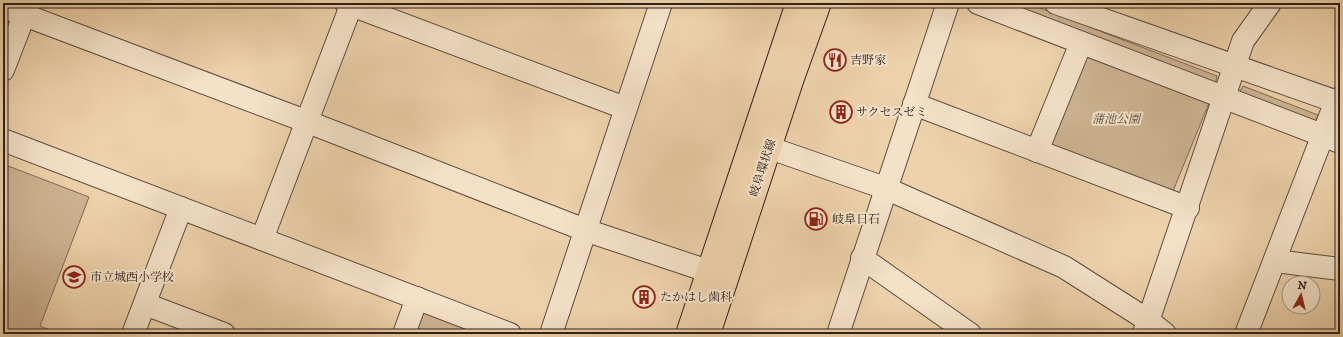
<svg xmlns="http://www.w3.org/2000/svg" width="1343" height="337" viewBox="0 0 1343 337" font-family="'IM FELL DW Pica','Noto Serif JP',serif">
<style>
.green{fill:#cdb392;stroke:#7e6a56}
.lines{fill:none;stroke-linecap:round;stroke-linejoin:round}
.minor-casing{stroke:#5e4c3e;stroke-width:24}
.major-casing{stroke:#2f201a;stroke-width:24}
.minor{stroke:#f3e1c8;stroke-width:22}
.major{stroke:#edd1aa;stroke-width:22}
.labels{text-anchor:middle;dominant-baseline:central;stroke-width:4;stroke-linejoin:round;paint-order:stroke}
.poi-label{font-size:12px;fill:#2f201a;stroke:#f3e1c8;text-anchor:start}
.park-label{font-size:12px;font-style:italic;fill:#564538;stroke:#f3e1c8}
.street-label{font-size:12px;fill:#2f201a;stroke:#f3e1c8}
</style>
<rect width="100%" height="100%" fill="#edd1aa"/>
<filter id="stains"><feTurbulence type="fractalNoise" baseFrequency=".005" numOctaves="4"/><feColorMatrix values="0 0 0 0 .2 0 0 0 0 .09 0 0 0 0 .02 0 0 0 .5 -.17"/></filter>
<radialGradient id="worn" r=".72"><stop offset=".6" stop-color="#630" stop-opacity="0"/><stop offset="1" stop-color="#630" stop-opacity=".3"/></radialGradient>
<g class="green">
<path d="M997,3h30l190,73 -2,10z"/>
<path d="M1085,52l124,51 -38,93 -123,-49z"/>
<path d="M1243,86l75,29 -3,7 -77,-27z"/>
<path d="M3,164l86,33 -49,129 19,8h-56z"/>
<path d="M427,312l58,22h-73l8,-21z"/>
</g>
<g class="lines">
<g class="minor-casing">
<g id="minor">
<path d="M346,3l279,105"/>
<path d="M978,3l362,139"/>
<path d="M1056,3l284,100"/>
<path d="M3,7l305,115 277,108 123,41"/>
<path d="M3,70l26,-67"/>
<path d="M914,104l274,104"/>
<path d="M3,140l507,194"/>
<path d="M770,148l115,40 179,79 85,54 16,13"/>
<path d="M1037,151l44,-108"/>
<path d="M262,239l90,-236"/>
<path d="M862,258l108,76"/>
<path d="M1275,261l65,8"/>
<path d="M145,304l79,30"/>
<path d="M1144,333l99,-292 27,-38"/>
<path d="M133,334l48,-126"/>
<path d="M404,334l13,-36"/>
<path d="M551,334l110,-331"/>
<path d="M838,334l110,-331"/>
<path d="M1246,334l85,-220 9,-16"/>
</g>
</g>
<g class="major-casing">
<g id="major">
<path d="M687,334l110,-331"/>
<path d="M709,334l83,-253 28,-78"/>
</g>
</g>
<use href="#minor" class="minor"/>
<use href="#major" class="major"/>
</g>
<defs>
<g id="restaurant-ring" transform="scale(1.15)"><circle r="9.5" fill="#f3e1c8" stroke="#8f2418" stroke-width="1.5"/><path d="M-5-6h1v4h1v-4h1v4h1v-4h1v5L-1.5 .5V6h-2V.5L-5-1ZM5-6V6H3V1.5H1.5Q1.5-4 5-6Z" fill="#8f2418"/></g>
<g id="building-ring" transform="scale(1.15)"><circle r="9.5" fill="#f3e1c8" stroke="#8f2418" stroke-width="1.5"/><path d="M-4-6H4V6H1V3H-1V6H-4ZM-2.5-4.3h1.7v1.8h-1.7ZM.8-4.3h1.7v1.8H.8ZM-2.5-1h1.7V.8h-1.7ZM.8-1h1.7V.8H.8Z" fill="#8f2418"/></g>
<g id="fuel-ring" transform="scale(1.15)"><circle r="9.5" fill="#f3e1c8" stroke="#8f2418" stroke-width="1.5"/><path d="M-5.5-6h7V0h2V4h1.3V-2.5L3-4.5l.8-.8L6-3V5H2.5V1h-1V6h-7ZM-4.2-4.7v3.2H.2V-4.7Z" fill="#8f2418"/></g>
<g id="school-ring" transform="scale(1.15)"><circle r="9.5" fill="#f3e1c8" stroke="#8f2418" stroke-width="1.5"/><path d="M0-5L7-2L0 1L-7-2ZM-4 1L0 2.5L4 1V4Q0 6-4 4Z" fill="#8f2418"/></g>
</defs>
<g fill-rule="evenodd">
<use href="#restaurant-ring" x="835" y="60"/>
<use href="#building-ring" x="841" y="112"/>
<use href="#fuel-ring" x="816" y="219"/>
<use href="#school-ring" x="74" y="277"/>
<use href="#building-ring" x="644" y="297"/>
</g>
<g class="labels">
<g class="poi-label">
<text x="850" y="60">吉野家</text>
<text x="856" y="112">サクセスゼミ</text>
<text x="832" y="219">岐阜日石</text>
<text x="90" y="277">市立城西小学校</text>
<text x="660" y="297">たかはし歯科</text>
</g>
<g class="park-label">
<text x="1116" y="119">蒲池公園</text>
</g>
<g class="street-label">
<text transform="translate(763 168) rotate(-72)">岐阜環状線</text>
</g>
</g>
<rect width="1343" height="337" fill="none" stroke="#edd1aa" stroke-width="16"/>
<rect x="4" y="4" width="1335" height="329" fill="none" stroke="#2f201a" stroke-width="2"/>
<rect x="8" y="8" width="1327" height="321" fill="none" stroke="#2f201a"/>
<g transform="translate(1301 295) rotate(8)"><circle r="19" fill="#f3e1c8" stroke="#a59482"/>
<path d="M0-3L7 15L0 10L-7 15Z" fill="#8f2418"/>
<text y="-6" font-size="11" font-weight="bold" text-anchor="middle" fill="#2f201a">N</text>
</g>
<rect width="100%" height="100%" filter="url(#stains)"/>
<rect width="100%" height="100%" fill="url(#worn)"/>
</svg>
